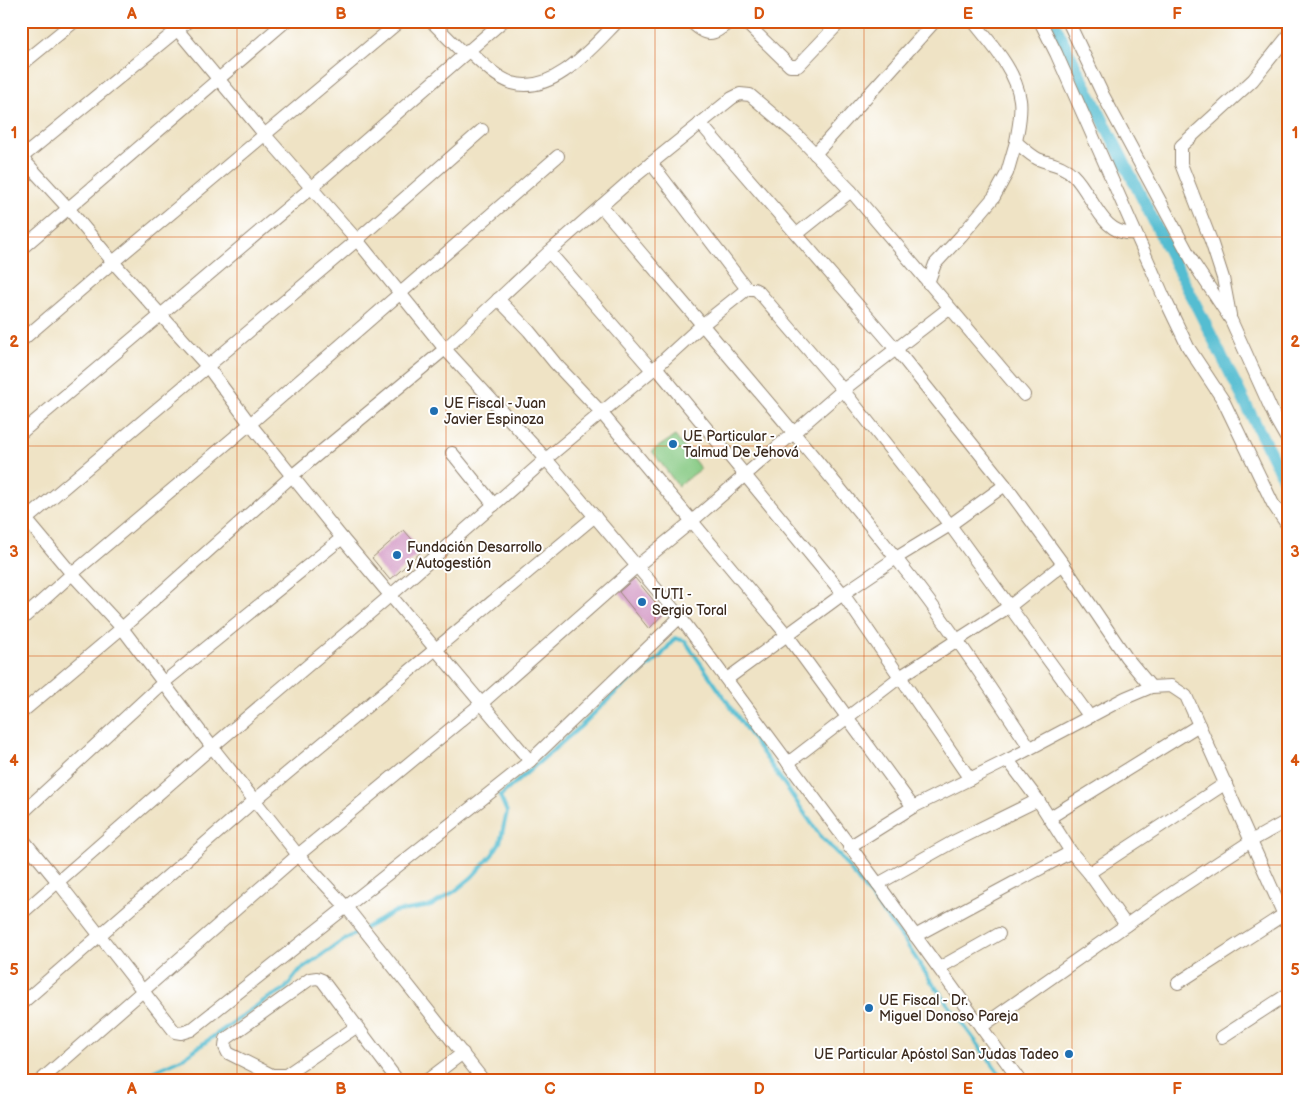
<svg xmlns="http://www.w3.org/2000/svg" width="1309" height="1102" viewBox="0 0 1309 1102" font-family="'Balsamiq Sans',sans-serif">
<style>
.green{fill:#87ca84;stroke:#617a51}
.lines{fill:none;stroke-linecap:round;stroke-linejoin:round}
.stream{stroke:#54bdd1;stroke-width:4}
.canal{stroke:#54bdd1;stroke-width:12}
.building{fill:#cf8fbf}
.minor-casing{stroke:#958672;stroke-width:14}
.minor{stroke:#fff;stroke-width:12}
.grid{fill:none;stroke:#d7540e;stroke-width:1;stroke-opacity:0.55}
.poi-dot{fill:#1f6fb2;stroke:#fff;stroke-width:2}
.labels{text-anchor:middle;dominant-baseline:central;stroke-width:4;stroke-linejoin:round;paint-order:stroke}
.poi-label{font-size:14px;fill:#3b2a1e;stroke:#fff;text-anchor:start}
.neatline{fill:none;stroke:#d7540e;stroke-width:2}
.grid-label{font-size:16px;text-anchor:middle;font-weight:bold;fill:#d7540e}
</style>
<rect width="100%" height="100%" fill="#fff"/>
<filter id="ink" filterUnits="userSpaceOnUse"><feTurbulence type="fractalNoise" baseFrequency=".02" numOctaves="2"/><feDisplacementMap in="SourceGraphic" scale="10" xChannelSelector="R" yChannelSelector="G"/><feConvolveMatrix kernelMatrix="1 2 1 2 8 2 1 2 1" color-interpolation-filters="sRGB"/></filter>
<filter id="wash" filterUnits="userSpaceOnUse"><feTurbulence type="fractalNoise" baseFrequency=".0096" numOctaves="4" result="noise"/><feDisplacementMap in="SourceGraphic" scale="20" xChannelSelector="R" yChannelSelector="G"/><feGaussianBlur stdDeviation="1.12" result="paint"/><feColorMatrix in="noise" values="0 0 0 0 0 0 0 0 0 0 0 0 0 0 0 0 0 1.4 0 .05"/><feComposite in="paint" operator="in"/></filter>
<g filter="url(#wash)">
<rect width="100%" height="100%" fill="#efe3c5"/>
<path class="green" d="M675,436l26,33 -23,17 -26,-35z"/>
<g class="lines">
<g class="stream">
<path d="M145,1079l9,-8 29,-13 82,-58 20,-11 14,-18 45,-31 50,-28 37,-6 24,-15 17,-14 20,-22 8,-13 7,-30 -7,-16 80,-69 37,-36 43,-34 15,-19 10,3 136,196 18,18 67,88 24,37 75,101"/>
<path d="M130,1081l9,-3 11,3"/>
</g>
<path class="canal" d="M1053,21l235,467"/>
</g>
<g id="blocks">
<g class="building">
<path d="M404,530l18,21 -32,29 -18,-22z"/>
<path d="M635,578l29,35 -15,16 -30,-37z"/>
</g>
</g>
</g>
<g filter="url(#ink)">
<use href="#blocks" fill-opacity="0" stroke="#958672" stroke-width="1"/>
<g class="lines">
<g class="minor-casing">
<g id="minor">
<path d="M170,21l95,114 92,105 88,109 101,110 134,158 198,267 142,197"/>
<path d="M431,21l33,33"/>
<path d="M690,21c19,17 21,15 41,0"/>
<path d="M744,21l46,45h8l43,-45"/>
<path d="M973,21c18,23 43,49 47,79 2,14 -2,29 -4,42 7,6 14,13 22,17 13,5 25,6 35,16 20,19 28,62 62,58"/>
<path d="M1040,21l16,32 107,242 25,52 35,53 50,104 15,22"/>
<path d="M1068,21l35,74 91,169 37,56 45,100 12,21"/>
<path d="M468,50c13,12 27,27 44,33 41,13 81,-37 106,-62"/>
<path d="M21,65l54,-44"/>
<path d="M700,123l195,225 110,137 58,79 63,93 25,30"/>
<path d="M815,154l120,-133"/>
<path d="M21,157l47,51 45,54 94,104 43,58 92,114 188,223"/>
<path d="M21,158l167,-137"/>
<path d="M651,163l96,126"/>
<path d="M601,206c99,117 199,231 294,351 49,61 92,126 135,191"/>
<path d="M797,234l54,-43"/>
<path d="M21,249l265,-228"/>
<path d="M549,252l103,118"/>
<path d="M928,283l7,-19 26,-28 33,-39 13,-24 9,-31"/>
<path d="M498,299l31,32 26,32 44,47 188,225 126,172"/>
<path d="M1230,315l-7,-37 -12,-37 -30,-77v-18l72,-66 35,-44"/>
<path d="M21,341l92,-79 287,-241"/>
<path d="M656,367l187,227 127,185"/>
<path d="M21,433l290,-245 192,-167"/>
<path d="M452,453l42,52"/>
<path d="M21,513l51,61 50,54 90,119 86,108 49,53 137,173"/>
<path d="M21,524l336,-284 125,-110"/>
<path d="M21,620l51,-46 178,-150 308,-268"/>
<path d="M727,679l116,-85 53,-36 54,-33 55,-40"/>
<path d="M21,713l101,-85 171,-153 152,-126 104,-97 85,-75 98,-79 8,-4 10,1 47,40 54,56 173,204"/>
<path d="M1008,760l30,40 33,52 18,21 37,52"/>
<path d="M788,763l112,-86 110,-71 53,-42"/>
<path d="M21,814l142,-131 179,-145"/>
<path d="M1049,818l150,-93"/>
<path d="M21,837l37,45 117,150 6,1 10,-3 339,-269 150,-144"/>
<path d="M849,847l64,-40 95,-47 117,-62 26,-11 20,-1 15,10 102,228"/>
<path d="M1089,873l137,-90"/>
<path d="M878,884l73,-41 87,-43"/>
<path d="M21,914l191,-167 179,-152 155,-136 110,-92 46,-42 45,-36h7l4,2 85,99 107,135 140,192"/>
<path d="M915,936l156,-84"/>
<path d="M939,968l60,-34"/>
<path d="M1178,983l105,-68"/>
<path d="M21,1004l234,-204 340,-284"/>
<path d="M356,1027l-70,48h-14l-44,-22 -3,-6 1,-8 84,-60 7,-1 5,2 76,101"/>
<path d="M981,1027l188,-132 82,-54 34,-19h3"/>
<path d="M1222,1037l66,-43"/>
<path d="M40,1081l258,-226 184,-152 155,-137 54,-44 152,-132 106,-82"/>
<path d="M426,1081l37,-28"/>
<path d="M1278,1081l10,-6"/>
</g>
</g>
<use href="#minor" class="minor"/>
</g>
</g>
<path class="grid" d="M237,21v1060M446,21v1060M655,21v1060M864,21v1060M1072,21v1060M21,237h1267M21,446h1267M21,656h1267M21,865h1267"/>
<g class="poi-dot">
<circle cx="434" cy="411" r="5"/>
<circle cx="673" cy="444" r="5"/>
<circle cx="397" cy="555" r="5"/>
<circle cx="642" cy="602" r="5"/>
<circle cx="869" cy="1008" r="5"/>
<circle cx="1069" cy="1054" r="5"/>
</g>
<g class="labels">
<g class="poi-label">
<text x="444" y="403">UE Fiscal - Juan<tspan x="444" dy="16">Javier Espinoza</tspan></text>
<text x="683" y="436">UE Particular -<tspan x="683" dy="16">Talmud De Jehová</tspan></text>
<text x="407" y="547">Fundación Desarrollo<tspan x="407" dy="16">y Autogestión</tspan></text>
<text x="652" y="594">TUTI -<tspan x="652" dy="16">Sergio Toral</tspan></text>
<text x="879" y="1000">UE Fiscal - Dr.<tspan x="879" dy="16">Miguel Donoso Pareja</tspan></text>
<text x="1059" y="1054" text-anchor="end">UE Particular Apóstol San Judas Tadeo</text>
</g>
</g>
<rect width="1309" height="1102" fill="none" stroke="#fff" stroke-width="55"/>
<rect x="28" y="28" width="1254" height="1046" class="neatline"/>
<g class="grid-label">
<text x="132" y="19">A</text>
<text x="341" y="19">B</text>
<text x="550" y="19">C</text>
<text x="759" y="19">D</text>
<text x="968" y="19">E</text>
<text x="1177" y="19">F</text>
<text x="14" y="138">1</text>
<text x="1295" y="138">1</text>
<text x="14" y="347">2</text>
<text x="1295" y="347">2</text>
<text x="14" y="557">3</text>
<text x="1295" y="557">3</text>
<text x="14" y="766">4</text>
<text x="1295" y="766">4</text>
<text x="14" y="975">5</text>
<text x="1295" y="975">5</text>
<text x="132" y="1094">A</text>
<text x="341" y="1094">B</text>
<text x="550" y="1094">C</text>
<text x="759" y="1094">D</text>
<text x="968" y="1094">E</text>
<text x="1177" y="1094">F</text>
</g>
</svg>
